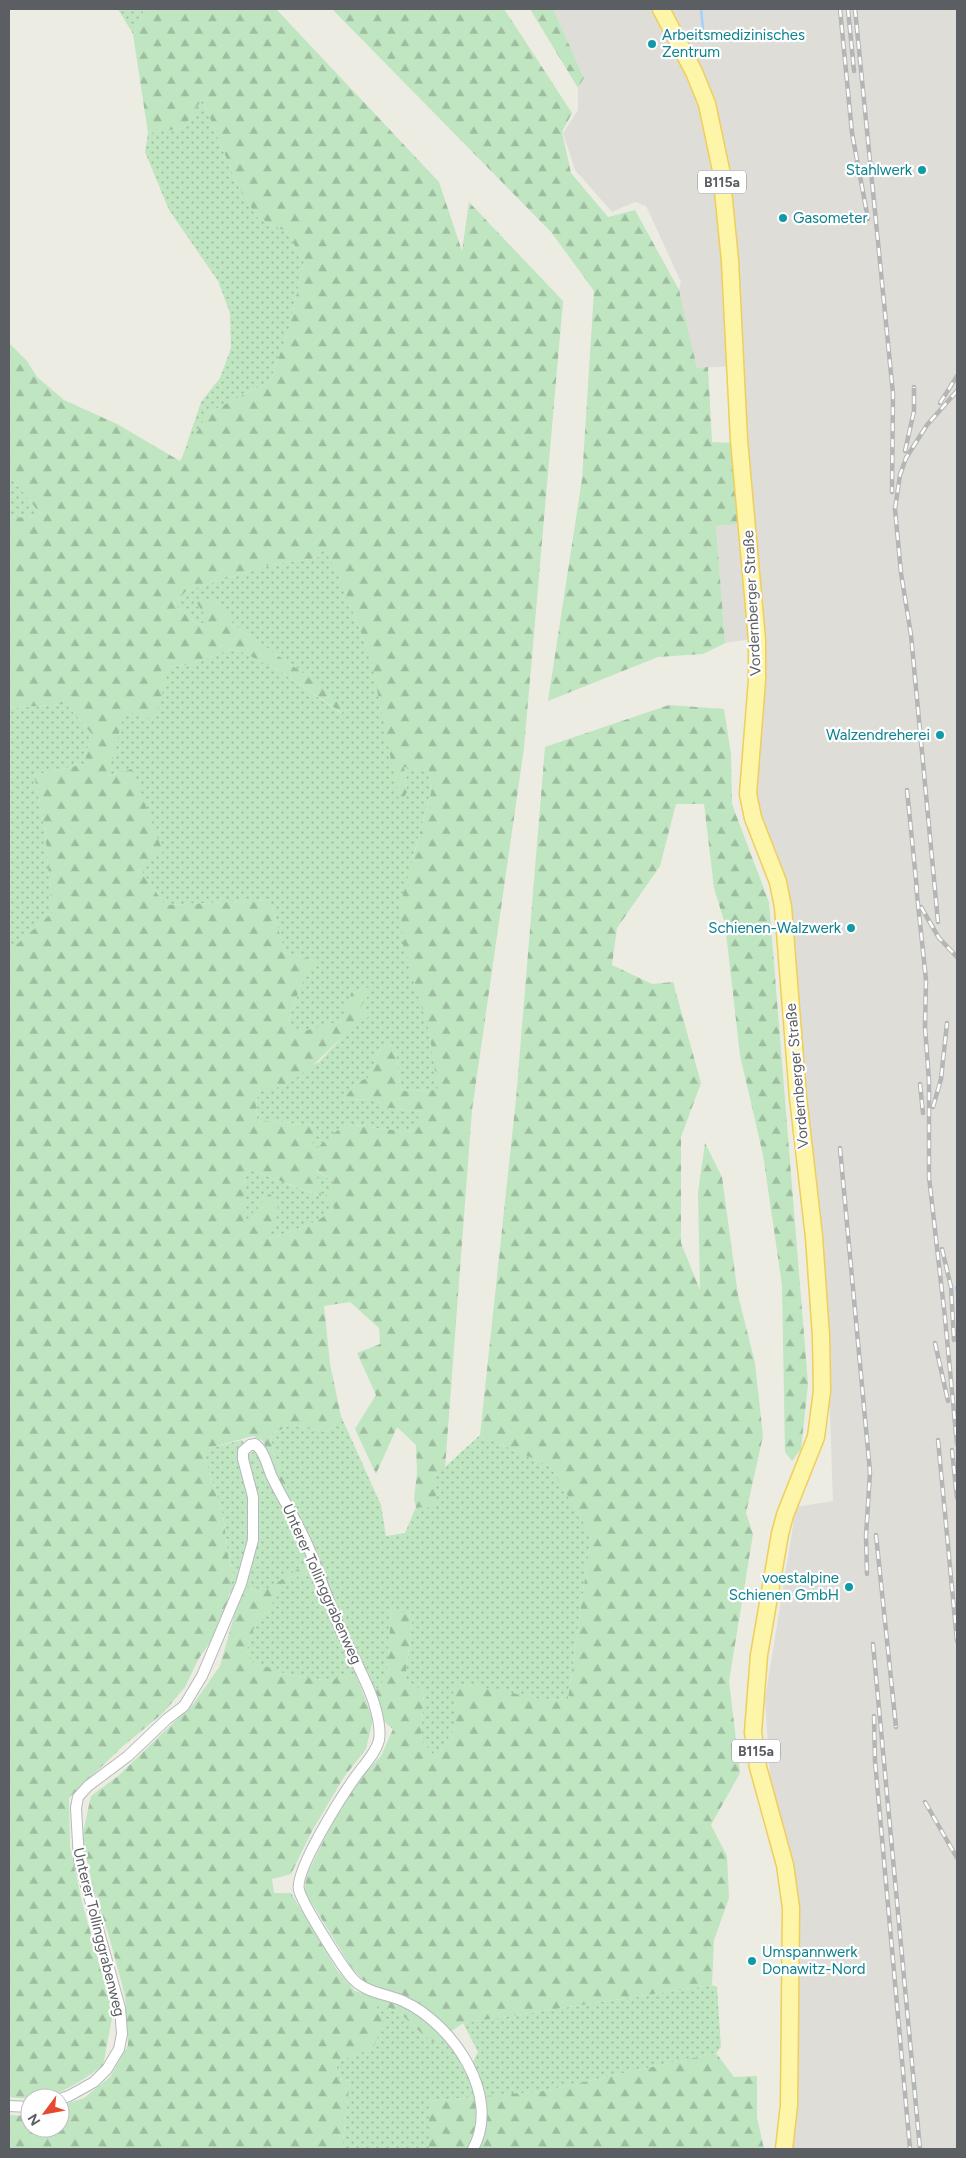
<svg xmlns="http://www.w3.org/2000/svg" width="966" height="2158" viewBox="0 0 966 2158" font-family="Figtree,sans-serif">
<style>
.industrial{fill:#dfddd7}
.grass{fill:url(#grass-dots)}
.forest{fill:url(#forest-firs);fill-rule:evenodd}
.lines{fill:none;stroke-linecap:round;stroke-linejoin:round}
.stream{stroke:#a3d0fd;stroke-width:2.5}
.street-casing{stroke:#b5b8bd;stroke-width:12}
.primary-casing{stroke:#efce5a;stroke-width:19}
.street{stroke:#fff;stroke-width:10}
.primary{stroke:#fdf5a8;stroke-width:16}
.rail-casing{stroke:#b4b5b5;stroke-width:4.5}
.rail{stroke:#fff;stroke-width:2.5;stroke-dasharray:8;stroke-linecap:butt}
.culture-dot{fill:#0f9aa8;stroke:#fff;stroke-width:2}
.labels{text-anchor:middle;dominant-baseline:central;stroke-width:4.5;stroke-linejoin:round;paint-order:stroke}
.shield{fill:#fff;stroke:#8c8e92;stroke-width:1}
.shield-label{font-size:14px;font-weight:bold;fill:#5b5e63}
.culture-label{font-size:15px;fill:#0d838f;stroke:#fff;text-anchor:end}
.street-label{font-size:15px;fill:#5b5e63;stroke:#fff}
</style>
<defs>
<pattern id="grass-dots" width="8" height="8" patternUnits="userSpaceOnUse" patternTransform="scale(1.25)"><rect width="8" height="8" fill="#bfe5c1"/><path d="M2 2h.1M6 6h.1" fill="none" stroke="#9ebda0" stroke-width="1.8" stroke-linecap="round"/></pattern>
<pattern id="forest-firs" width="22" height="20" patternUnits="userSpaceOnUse" patternTransform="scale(1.25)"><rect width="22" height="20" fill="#bfe5c1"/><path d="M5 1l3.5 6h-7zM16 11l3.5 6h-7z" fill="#9ebda0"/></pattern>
</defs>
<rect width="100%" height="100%" fill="#edece3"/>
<g class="industrial">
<path d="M553,9h404v2140h-167l7,-225 -3,-62 -24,-85 -5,-78 31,-192 37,-6 -4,-115 -43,-495 -27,-79 -3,-27 -18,-419 -41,2 -18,-78 2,-8 -35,-76 -11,-4 -23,10 -37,-42 -12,-37 15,-23v-22l6,-10z"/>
<path d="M741,524l11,115 -27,4 -9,-117z"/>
</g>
<g class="grass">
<path d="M118,9h27l-12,25z"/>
<path d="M202,99l35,85 20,33 30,15 17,30 -16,70 -18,49 -62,32 -27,48 20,-59 19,-24 11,-30 -1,-35 -12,-32 -49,-71 -24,-58 3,-19 36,-5z"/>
<path d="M9,475l33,41 -33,2z"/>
<path d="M324,547l16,31 31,81 9,40 27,93 -3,-25 25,3 2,23 -18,64 16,174 10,59 -38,1 -6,-46 -15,3 -10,29 -13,5 -14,18 33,-1 6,8 40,5 -12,20 -65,-8 -35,30 6,-29 -59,-5 -1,-18 4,-13 59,-27 33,-35 17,-11 -10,-7 -7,-18 -9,30 -47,12 -8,-12 13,-36 15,-24 -31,-9 -15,-52 -105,5 -25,-36 -8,-99 -25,6 18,-67 20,10 25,-53 19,-1 43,-16 10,3 36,18 63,43 3,-3 5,1 -46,-38 -69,-48 -18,-24 -7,19 -10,5 -25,-21 12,-13 84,-26 47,-7z"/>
<path d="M66,704l25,29 -7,31 -50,11 11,55 7,83 -43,38v-243z"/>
<path d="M245,1168l75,28 -5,-26 19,12v26c-17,17 -43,23 -66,31l12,-38 -38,23z"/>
<path d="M341,1416l40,89 5,31 19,-3 11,-26 10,1 8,-31 46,-42 70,31 41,69 -23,164 -22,1 -19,-2 -72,30 -19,30 -15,-18 3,-49 -19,-10 8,-66 -22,-5 -4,67 -12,15 -92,-201 4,-2 -14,-38 -2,-17 20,-9 36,7z"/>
<path d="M242,1440l3,5 3,37v64l-15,49 -4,-2 4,-20 -4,-12 -6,-46 -18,-56v-10z"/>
<path d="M254,1451l5,2 27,54 72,165 -2,3 -32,5 -35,-5 -37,-12 -5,-14 7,-21 35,-49 18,-5 1,-5 -46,23 -12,-3 -7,-5 10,-29 -6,-93 1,-7z"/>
<path d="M712,1985l5,2 4,60 -5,6 -173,38 -60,6 -5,-22 -6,-11 6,-12 -15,-29z"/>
<path d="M376,2005c5,1 11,2 16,4 17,8 27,25 44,34l8,-6 25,36 6,24 -46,4v48h-87l8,-68 -12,-2 -2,-17 37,-14z"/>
</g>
<g class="forest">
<path d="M145,9h131l163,173 23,69 7,-49 94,99 -39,447 -52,362 -27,358 -11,9 3,28 -11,3 -10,-1 -2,-8 3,-26 -1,-28 -19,-18 -21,47 -21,-45 21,-34 -19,-42 23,-9 -1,-16 -29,-26 -26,4 6,58 11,52 -14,16 -36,-7 -20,9 2,17 15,39 -5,1 -20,-50 -10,-5 -48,13v10l18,56 6,46 4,12 -7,38 -14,29 -13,18 -14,29 -22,26 -40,33 -54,52 1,49 12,55 31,111 -10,53c-34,23 -53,37 -94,31v-1146l43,-38 -7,-83 -11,-55 50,-11 7,-31 -25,-29 -57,4v-190l33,-2 -33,-41v-132l18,18 10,16 27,23 53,24 63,37 28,-48 62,-32 18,-49 16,-70 -17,-30 -30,-15 -20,-33 -35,-85 -18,29 -36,5 -15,-99zM324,548l16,30 31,81 29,146 7,-13 -3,-25 25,3 2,23 -31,112 3,40 26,86 9,59 -37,1 -6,-47 -15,4 -10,29 -13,5 -14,18 33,-1 6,8 40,5 -12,20 -65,-8 -34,29 5,-28 -59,-5 -1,-18 4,-13c7,0 16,0 22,-3 36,-17 55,-51 88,-70l-11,-7 16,-23 -23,5 -10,30 -46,12 -8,-12 13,-36 16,-24 -32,-9 -15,-52 -105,5 -25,-36 23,-17 -31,-83 -24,7 17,-66 20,9 11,-4 14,-49 19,-1 43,-16 10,3 36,18 64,43 2,-3 6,1 -47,-38 -69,-48 -18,-24 -21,-1 13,20 -9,5 -25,-21 12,-13 84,-26 47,-7zM245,1168l76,28 -5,-26 18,12 -9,14 9,12c-17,17 -43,23 -65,31l11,-38 -11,-7 -26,30z"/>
<path d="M332,9h172l68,104 -10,19 9,41 37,44 27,-7 44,80 18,78 11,-1 4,75 20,1 9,81 -25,2 9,117 -22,11 -45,3 -110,44 34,-222 12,-188 -43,-59z"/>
<path d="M530,9h23l31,69 -6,10z"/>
<path d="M669,705l55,4 7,45 1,50 37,98 39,482 -7,65 -9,12 -7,-9 -3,-167 -19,-130 -23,-100 -15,-131 -11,-36 -10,-84h-28l-16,62 -43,62 -5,37 40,19 21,-2 28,101 -20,54v106l19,47 -2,-98 7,-49 17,34 16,118 17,68 8,73 -17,77 7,21 -24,147 11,92 -29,52 16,31 2,42 -15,42 -2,45 -249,38 -14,10 -81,-48 -17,-18 -46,-75 1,-16 31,-62 20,-33 24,-25 12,-27 -10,-8 -8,-29 12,-15 4,-68 22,6 -8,66 19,10 -3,49 15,18 19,-30 -2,-41 19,-2 74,15 22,-1 23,-164 -41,-69 -70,-31 36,-336 29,-352z"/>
<path d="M305,1565l3,4 -1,5 -18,6 -35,48 -7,21 5,13 37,13 35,5 32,-5 17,44 -7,30 -22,28 -32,54 -21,43 -19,5 2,14h17l46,77 18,21 38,11 22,11 29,24 -8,6c-17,-8 -27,-26 -44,-34 -4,-2 -11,-2 -16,-4l8,18 -11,25 -37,14 2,17 12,2 -8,68h-333v-34l21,1v12h30v-22l24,-8 26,-21 18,-32 -3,-49 -16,-60 -15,-44 -12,-55 9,-41 27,-20 76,-73 26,-37 23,-82 7,5 12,3z"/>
<path d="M716,2053l18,24 23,-1v42l7,31h-335v-48l114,-10z"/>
</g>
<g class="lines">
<g class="stream">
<path d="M701,9l2,20"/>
<path d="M956,1287l1,5"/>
</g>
<g class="street-casing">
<g id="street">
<path d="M60,2099l9,-3 25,-14 13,-13 12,-20 3,-15 -2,-26 -41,-148 -3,-52 2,-11 10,-11 40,-30 39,-37 17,-13 18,-30 39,-92 12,-44v-43l-10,-38v-8l7,-6 5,-1c10,8 12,22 17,33 11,23 25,44 35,67 12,27 20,56 32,82 11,26 26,50 35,77 3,10 7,26 5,37 -3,13 -15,25 -23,36 -13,18 -62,95 -57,114 4,15 44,79 55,90 13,13 33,14 49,21 50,23 99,95 70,148"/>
<path d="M9,2106l21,1"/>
</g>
</g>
<g class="primary-casing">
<path id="primary" d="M661,9l33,63 13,32 14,66 9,91 9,179 18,200v40l-9,114 5,24 25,64 5,25 15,190 16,140 7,99 1,55 -6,46 -31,78 -5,19 -21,121 -6,77 5,35 27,98 6,43 -2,197 -5,44"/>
</g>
<use href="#street" class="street"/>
<use href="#primary" class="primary"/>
<g class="rail-casing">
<g id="rail">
<path d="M840,9l12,124 16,86"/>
<path d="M848,9l6,62"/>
<path d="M855,9l38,385 -1,98"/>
<path d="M940,403l17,-27"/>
<path d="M905,451l9,-40v-24"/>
<path d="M907,790l10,100"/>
<path d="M916,885l10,95 -1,47 4,54v96l16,141 12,126"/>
<path d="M921,907l18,31 18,19"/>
<path d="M938,922l-27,-287 -10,-62 -6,-64 5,-34 6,-17 21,-33 30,-34"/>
<path d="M920,1084l3,29"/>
<path d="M933,1107l8,-28 6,-56"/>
<path d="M840,1148l30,324 -4,64 1,38"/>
<path d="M942,1249l9,38 3,53"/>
<path d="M935,1343l13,58"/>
<path d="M938,1440l19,201"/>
<path d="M952,1450l5,48"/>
<path d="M876,1535l20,192"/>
<path d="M873,1644l47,505"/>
<path d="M874,1716l1,45 35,388"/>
<path d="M925,1802l32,56"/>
</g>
</g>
<use href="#rail" class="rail"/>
</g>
<g class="culture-dot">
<circle cx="652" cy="44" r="5"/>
<circle cx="922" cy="170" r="5"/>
<circle cx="783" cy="218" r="5"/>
<circle cx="940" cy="735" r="5"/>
<circle cx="851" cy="928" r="5"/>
<circle cx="849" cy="1587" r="5"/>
<circle cx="752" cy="1961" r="5"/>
</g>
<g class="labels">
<g class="shield">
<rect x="698" y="170.5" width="48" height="23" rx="4"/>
<rect x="732" y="1739.5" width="48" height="23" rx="4"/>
</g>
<g class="shield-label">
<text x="722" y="182">B115a</text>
<text x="756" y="1751">B115a</text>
</g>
<g class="culture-label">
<text x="662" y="35" text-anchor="start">Arbeitsmedizinisches<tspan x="662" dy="17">Zentrum</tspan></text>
<text x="912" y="170">Stahlwerk</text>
<text x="793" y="218" text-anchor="start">Gasometer</text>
<text x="930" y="735">Walzendreherei</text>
<text x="841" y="928">Schienen-Walzwerk</text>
<text x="839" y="1578">voestalpine<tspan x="839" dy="17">Schienen GmbH</tspan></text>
<text x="762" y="1952" text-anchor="start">Umspannwerk<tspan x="762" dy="17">Donawitz-Nord</tspan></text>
</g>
<g class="street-label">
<text transform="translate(752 603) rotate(-93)">Vordernberger Straße</text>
<text transform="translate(797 1076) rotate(-95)">Vordernberger Straße</text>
<text transform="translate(322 1584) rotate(66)">Unterer Tollinggrabenweg</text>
<text transform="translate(99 1932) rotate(76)">Unterer Tollinggrabenweg</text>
</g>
</g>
<rect width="966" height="2158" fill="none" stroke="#5b5e63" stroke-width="20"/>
<g transform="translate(45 2113) rotate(238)"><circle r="24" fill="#ffffff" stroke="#bdbfc1"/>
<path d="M0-4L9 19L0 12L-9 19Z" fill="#e64930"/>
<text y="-8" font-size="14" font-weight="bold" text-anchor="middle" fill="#5b5e63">N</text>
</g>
</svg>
